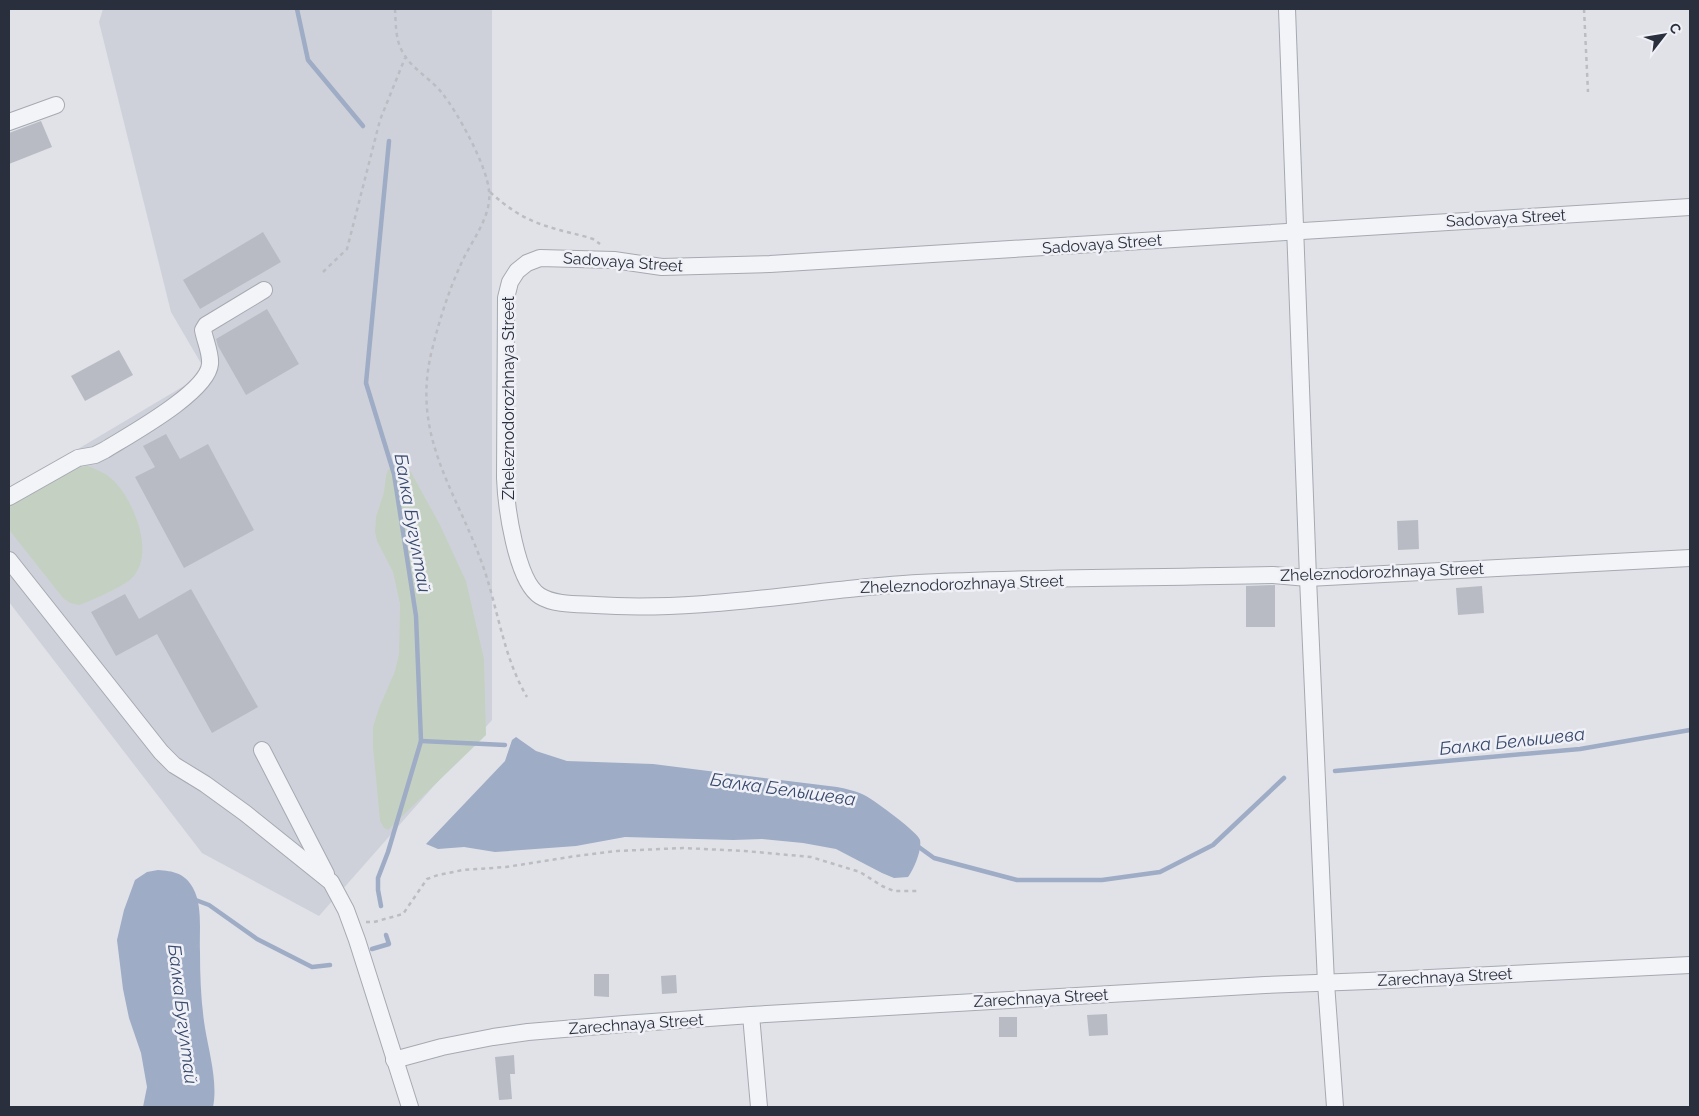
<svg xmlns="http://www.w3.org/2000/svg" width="1699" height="1116" viewBox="0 0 1699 1116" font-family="Raleway,sans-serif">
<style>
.built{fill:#cfd1da}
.green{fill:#c4d1c2}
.water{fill:#9facc5}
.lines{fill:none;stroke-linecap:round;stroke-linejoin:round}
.stream{stroke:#9facc5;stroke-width:4.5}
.building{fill:#b8bbc4}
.minor-casing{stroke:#a6a9b2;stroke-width:18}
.path{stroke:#bbbdc3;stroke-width:2.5;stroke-dasharray:4 4;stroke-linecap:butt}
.minor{stroke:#f3f4f7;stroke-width:16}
.labels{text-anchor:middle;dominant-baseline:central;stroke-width:5;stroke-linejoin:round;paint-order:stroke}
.street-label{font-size:16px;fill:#2a2f3e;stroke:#f0f1f6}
.water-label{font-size:18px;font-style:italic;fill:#38496e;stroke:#f0f1f6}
</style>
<rect width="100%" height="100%" fill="#e0e2e8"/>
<path class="built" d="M103,9h389v711l-173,196 -117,-63 -193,-251v-112l180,-107 13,-18 -31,-53 -72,-290z"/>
<g class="green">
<path d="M395,464l9,2 7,6 29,53 26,56 18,78 2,76 -98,95 -4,-2 -4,-7 -7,-74v-20l6,-19 16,-37 4,-17 1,-50 -7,-32 -16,-31 -2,-9 1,-15 8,-25 2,-16 2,-6z"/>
<path d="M88,466c10,4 18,7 26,15 21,21 42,75 17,98 -7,7 -42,23 -52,26l-9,-2 -7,-5 -53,-67 -1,-26 63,-37z"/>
</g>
<g class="water">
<path d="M516,737l20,14 31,10 86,3 184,23c10,2 20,4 29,9 9,5 53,37 54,44 2,10 -6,29 -12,37l-14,1 -12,-5 -46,-24 -33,-6 -41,-4 -29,1 -108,-3 -49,9 -81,6 -31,-5 -26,2 -12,-5 79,-83 7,-21z"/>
<path d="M158,870c15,1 27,3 35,18 10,18 6,44 7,64 0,25 1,51 5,76 4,24 13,55 8,79h-70l4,-20 -6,-34 -12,-35 -6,-29 -6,-49 7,-30 11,-30 12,-8z"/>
</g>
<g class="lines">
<g class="stream">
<path d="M297,9l11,51 55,66"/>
<path d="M421,741l84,4"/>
<path d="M1335,771l245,-22 110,-19"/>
<path d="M916,845l18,13 83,22h85l58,-8 53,-27 71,-67"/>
<path d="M193,899l16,6 48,34 55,28 18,-2"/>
<path d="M381,906l-3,-16v-12l10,-26 33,-111 -5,-125 -22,-142 -28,-91 23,-242"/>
<path d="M372,949l17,-5 -3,-9"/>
</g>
</g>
<g class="building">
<path d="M41,121l11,26 -43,17v-31z"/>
<path d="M263,232l18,30 -81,47 -17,-29z"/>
<path d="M267,309l32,55 -53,31 -28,-49 -2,-7z"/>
<path d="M119,350l14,25 -48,26 -14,-25z"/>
<path d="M166,434l14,25 28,-15 46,86 -70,38 -49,-91 20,-10 -12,-21z"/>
<path d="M1418,520l1,29 -21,1 -1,-29z"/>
<path d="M1275,585v42h-29v-41z"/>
<path d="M1482,586l2,27 -26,2 -2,-27z"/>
<path d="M191,589l67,118 -46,26 -55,-99 -41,22 -25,-44 34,-18 14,25z"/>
<path d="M594,974h15v23l-15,-1z"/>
<path d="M676,975l1,18 -15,1 -1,-18z"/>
<path d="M1107,1014l1,21 -19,1 -2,-21z"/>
<rect x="999" y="1017" width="18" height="20"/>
<path d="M514,1055l1,19h-5l2,25 -13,1 -4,-43z"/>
</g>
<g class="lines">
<g class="minor-casing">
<g id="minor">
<path d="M1287,9l21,569 18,405 9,124"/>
<path d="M9,122l47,-17"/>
<path d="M1690,207l-920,57 -108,3 -48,-7 -74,-2 -13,5 -10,8 -7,11 -4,16 -1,180c1,27 11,103 35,118 14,9 38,8 55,9 88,6 176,-8 263,-17 20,-2 40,-4 60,-5 118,-6 237,-5 355,-8l35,3 382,-20"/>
<path d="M9,497l69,-39 17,-3 10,-5c24,-15 103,-58 105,-86 1,-11 -5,-23 -7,-34l3,-5 58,-35"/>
<path d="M9,560l152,192 13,13 31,19 40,29 86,69 15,28 11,30 53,167"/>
<path d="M262,750l64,124"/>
<path d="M751,1015l8,92"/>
<path d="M394,1060l48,-13 51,-10 35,-5 96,-8 127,-9 514,-30 103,-4 322,-16"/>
</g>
</g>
<g class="path">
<path d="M395,9c1,16 0,33 10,47 8,13 27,24 37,37 16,20 45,73 47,98 3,26 -18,50 -28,73 -12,26 -21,54 -28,82 -25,92 27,148 53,229 13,41 19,85 41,122"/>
<path d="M1584,9l4,83"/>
<path d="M490,192c34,31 54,34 97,45l6,2 7,5"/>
<path d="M323,272l24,-23 33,-129 25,-62"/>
<path d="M366,922h8l29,-8 24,-35 11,-4 25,-5 43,-3 70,-11 41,-5 66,-3 62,3 66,6 49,15 22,14 12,5h26"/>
</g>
<use href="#minor" class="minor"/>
</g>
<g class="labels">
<g class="street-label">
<text transform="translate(1506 218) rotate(-3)">Sadovaya Street</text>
<text transform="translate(1102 244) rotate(-4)">Sadovaya Street</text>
<text transform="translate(623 262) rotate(4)">Sadovaya Street</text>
<text transform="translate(508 398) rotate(-90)">Zheleznodorozhnaya Street</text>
<text transform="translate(1382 572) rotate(-2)">Zheleznodorozhnaya Street</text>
<text transform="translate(962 584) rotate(-2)">Zheleznodorozhnaya Street</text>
<text transform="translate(1445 977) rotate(-3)">Zarechnaya Street</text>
<text transform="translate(1041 998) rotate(-3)">Zarechnaya Street</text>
<text transform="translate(636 1024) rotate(-4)">Zarechnaya Street</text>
</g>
<g class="water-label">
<text transform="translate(413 523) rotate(80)">Балка Бугултай</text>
<text transform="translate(1512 741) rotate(-6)">Балка Белышева</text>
<text transform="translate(783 789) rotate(8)">Балка Белышева</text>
<text transform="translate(183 1014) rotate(83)">Балка Бугултай</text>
</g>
</g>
<rect width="1699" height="1116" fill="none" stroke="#2a2f3e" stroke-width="20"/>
<g transform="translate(1664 35) rotate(59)" stroke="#f0f1f6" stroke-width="4" paint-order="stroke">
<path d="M0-4L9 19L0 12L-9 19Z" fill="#2a2f3e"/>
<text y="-8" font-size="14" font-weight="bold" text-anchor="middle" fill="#2a2f3e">С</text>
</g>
</svg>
